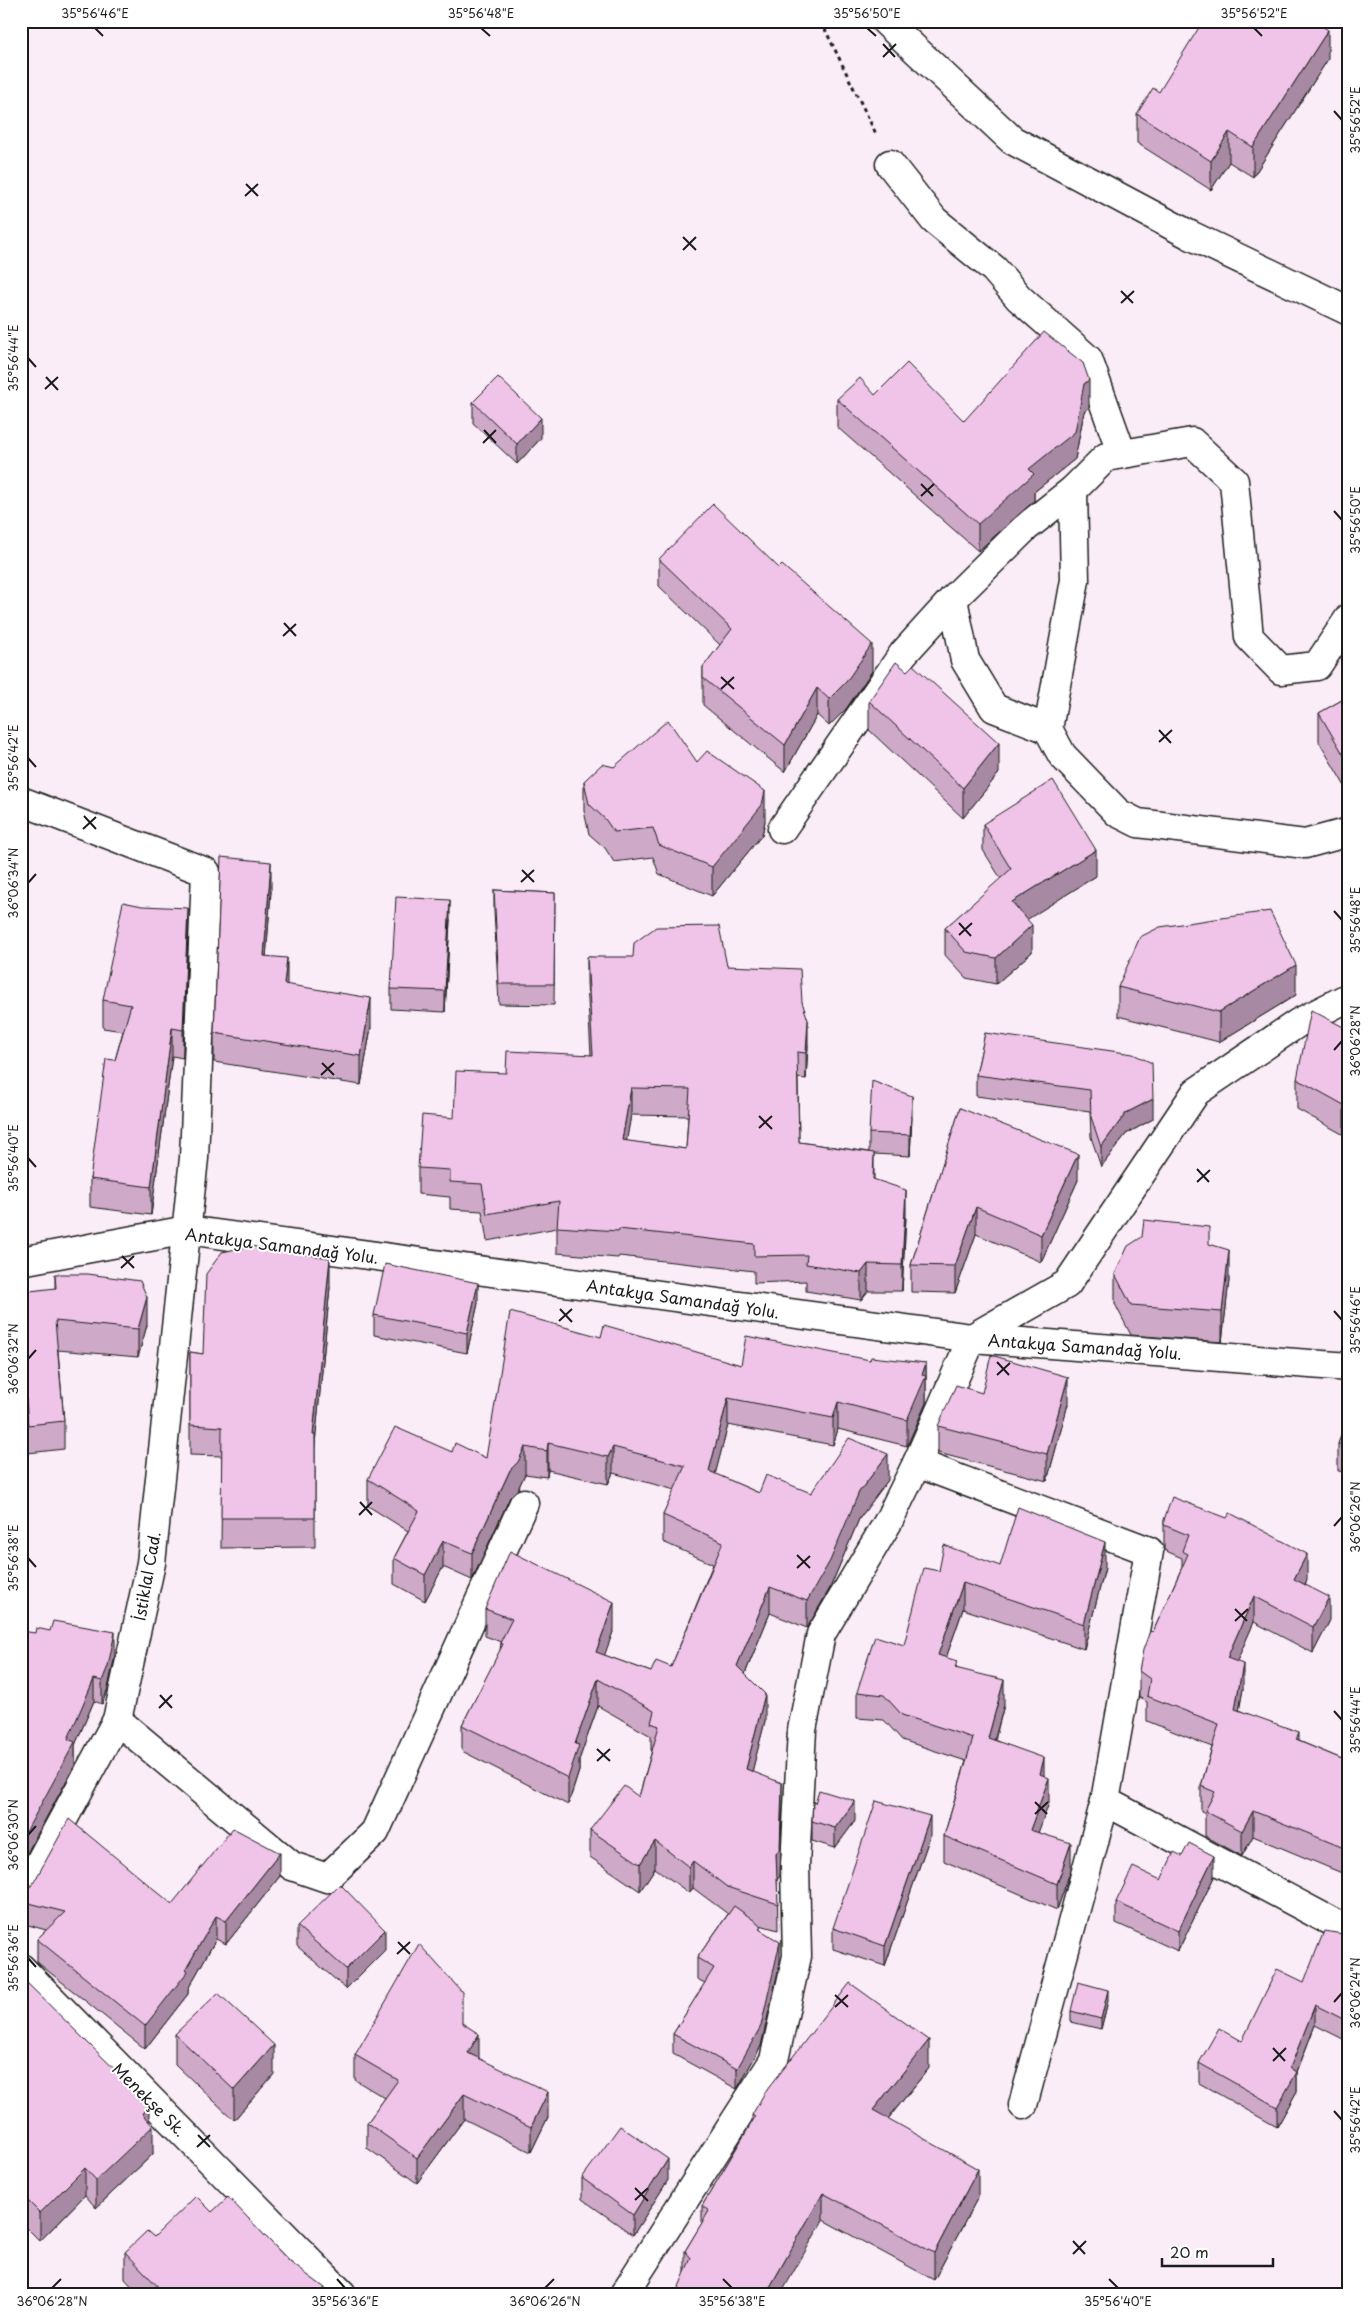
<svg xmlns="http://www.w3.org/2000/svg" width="1370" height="2315" viewBox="0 0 1370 2315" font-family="'Playpen Sans',sans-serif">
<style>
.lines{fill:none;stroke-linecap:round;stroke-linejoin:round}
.street-casing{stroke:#1c1c1c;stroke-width:31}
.secondary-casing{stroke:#1c1c1c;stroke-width:31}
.path{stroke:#1c1c1c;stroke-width:3;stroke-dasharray:4 4;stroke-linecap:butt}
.street{stroke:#fff;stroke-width:28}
.secondary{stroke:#fff;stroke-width:28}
.wall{fill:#cea9c8;stroke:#1c1c1c;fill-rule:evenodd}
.shaded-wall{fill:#a889a3;stroke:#1c1c1c}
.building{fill:#f0c4e9;stroke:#1c1c1c;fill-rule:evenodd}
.ticks{fill:none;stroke:#1c1c1c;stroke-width:2}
.labels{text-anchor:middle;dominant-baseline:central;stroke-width:4;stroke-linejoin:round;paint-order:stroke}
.street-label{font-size:16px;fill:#1c1c1c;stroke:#fff}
.neatline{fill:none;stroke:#1c1c1c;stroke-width:2}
.ticks-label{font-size:12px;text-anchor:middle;fill:#1c1c1c}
</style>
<rect width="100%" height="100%" fill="#faedf8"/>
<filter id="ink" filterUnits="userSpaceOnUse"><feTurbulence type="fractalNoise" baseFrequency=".02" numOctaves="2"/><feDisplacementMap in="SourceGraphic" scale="10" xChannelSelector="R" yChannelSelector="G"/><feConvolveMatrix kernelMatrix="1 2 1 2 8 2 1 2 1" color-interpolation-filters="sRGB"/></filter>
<g filter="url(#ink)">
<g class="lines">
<g class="street-casing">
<g id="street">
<path d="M885,21l127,119 178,95 159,76"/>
<path d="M890,164l44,56 60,49 25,29 69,61 34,95"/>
<path d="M1073,490l2,90 -27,149 14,26 56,58 20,10 167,21 44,-12"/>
<path d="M953,599l12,61 29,48 54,21"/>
<path d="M21,801l185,71 -12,286 -43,405 -34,157 -96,177"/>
<path d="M782,829l121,-175 50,-55 72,-71 48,-38 33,-33 86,-15 42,39 15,156 32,33 36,-4 32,-48"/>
<path d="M917,1463l232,88 -44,250 244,130"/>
<path d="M117,1720l175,146 35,12 48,-46 149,-329"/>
<path d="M21,1968l321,326"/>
<path d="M1023,2105l82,-304"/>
<path d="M624,2294l150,-234 23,-104 -2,-91 7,-135 19,-96 67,-112 29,-59 55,-125"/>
</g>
</g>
<g class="secondary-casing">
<g id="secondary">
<path d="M21,1261l166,-31 785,108 377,29"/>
<path d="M972,1338l95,-54 129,-192 102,-69 51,-26"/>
</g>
</g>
<path class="path" d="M821,21l55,113"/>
<use href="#street" class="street"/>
<use href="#secondary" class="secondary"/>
</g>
<g class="wall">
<path d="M1328,59l-75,118 -24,-15 -18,28 -74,-47v-29l22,-22z"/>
<path d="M875,395l89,26 125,-13 -5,4 -9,47 -41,33v9l-56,50 -141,-124v-28z"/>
<path d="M473,402l68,36 -24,26 -44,-41z"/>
<path d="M659,559l213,112 -26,38 -17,17 -12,-11 -32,57 -82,-67v-38l17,-22 -61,-59z"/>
<path d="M907,671l92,102 -36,45 -94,-88v-29z"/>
<path d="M1349,696v97l-30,-51v-29z"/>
<path d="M697,762l68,59 -3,14 -50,61 -53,-22 -6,-17 -39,5 -9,-14 -16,-14 -5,-23v-30l30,-14z"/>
<path d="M983,824l113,52 -69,43 5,33 -36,32 -30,-6 -21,-23v-27l56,-49 -18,-29z"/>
<path d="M494,890l61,3 -1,112 -55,-1 -5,-94z"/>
<path d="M271,891l-5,66 21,28 84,42 -10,58 -147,-23v-29z"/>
<path d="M450,920l-5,92 -54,-3v-20z"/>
<path d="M188,936l-5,122 -11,-2 -21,159 -61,-8v-28l25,-119 8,-29 -20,-3v-28z"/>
<path d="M587,957l140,9 75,36 6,44 -2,33 -8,-1 1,64 70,10v-19l43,-16 -2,39 -36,-2v25l32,38 -4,74h-34l-7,9 -55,-9v-10l-52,2v-12l-135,-15 -1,2 -61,-5v-25l-70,13 -5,-30 -32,-2v-12l-32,-3v-26l36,-50 52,-45 85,-18 -4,-72zM631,1115l57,1 -2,33 -60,-8z"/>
<path d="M1118,987l178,8 -77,47 -101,-26z"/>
<path d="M1349,1030l-5,105 -47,-26v-30z"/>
<path d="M985,1033l168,86 -27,15 -25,33 -10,-30 -1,-26 -114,-15v-21z"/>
<path d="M960,1108l118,72 -37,82 -65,-28 -21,59 -44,-1v-27z"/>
<path d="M1209,1245l20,35 -7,62 -91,-7 -16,-31v-30z"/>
<path d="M55,1274l92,51 -9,32 -80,-7 6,71v28l-36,4 -2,-26h-5v-135l34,-3z"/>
<path d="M330,1287l-15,156v104l-94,1 1,-92 -32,-1v-103l13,2z"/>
<path d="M478,1303l-11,50 -93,-18v-20z"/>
<path d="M601,1337l140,28 129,-5 56,3v40l-19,43 -69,-17 -5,16 -105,-20 -13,49 44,19h52l77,-13 -29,39 -29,69 -23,40 -37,-15 -25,61 20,47 -13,50 30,39 -2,66 -3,3 1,51 -18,-5 2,6 18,31 -19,84 -24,43 -64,-35v-20l32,-51 -8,-4v-21l31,-44 -35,-26 -4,5 -34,-25 -15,23 -50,-34v-27l49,-33 13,-47h-1v-14l-53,-30 -19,54v11l-11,34 -106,-54v-26l38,-74 1,-9 -16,-6v-27l129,20 -10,26 47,17 20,-5 42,-103 -50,-22v-27l12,-25 -62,-17 -5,11 -60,-14 -1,7 -22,-3 -7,15 -8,8 -38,83 -29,-13 -18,34 -31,-17v-26l14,-27 -40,-25v-27l84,-27 34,6z"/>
<path d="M982,1393l86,11 -21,77 -109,-28v-27z"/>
<path d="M1349,1412v60l-11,-1v-27z"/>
<path d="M1164,1520l143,60 -2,4 24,38 -16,31 -59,-31 -18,40 7,27 -4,21 60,31 50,21v114l-96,-40 -11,20 -37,-20v-23l-4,-2v-25l11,-39 -65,-26v-19l-8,-5v-26l14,-39 29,-65v-9l-18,-8z"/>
<path d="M1105,1568l-21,81 -121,-40 -17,49 11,10 47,37 -9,35 49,36 5,27 -11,29 33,37 -14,41 -113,-49v-25l22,-75 -64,-21 -18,-20 -27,-2v-26l47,-47 35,-74z"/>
<path d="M21,1631l94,24 -7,33 -6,16 -8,-3 -19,44v20z"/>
<path d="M815,1803l40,18 -20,27 -23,-7v-20z"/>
<path d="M930,1836l-45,130 -52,-17v-21z"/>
<path d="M1182,1856l32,21 -36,74 -62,-28v-21l45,-22z"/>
<path d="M280,1876l-54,68 -10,-5 -28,50v5l-43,55 -108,-87v-23l9,-9 -25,-7v-33l151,14z"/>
<path d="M297,1926l88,24 -39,39 -49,-43z"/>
<path d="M1349,1935v107l-34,-17 -18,47v19l-20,36 -78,-44v-20l43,-22 62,-59z"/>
<path d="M21,1977l128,145 4,32 -57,54 -11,-13 -45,46 -19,-19z"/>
<path d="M1108,2001l-7,28 -30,-7v-11z"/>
<path d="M462,2024l17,35 69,58 -17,35 -67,-33 -47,64 -50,-35v-25l18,-25 -30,-18v-25z"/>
<path d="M175,2034l99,40 -40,46 -59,-56z"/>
<path d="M929,2068l-41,51 90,78 -44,83 -111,-60 -138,53v-22l17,-28v-17l50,-84v-7z"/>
<path d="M582,2178l86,2 -35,55 -51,-36z"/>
<path d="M212,2212l78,50 35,32h-186l-14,-15v-27l29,-15z"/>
</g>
<g class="shaded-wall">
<path d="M1328,30v29l-75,118v-30z"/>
<path d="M1229,132v30l-18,28v-29z"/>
<path d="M1089,380v28l-5,4 -9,47 -41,33v9l-56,50v-27l51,-55 55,-85z"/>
<path d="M541,418v20l-24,26v-20z"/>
<path d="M872,644v27l-26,38 -17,17v-27z"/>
<path d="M817,688v27l-32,57v-27z"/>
<path d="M999,743v30l-36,45v-30z"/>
<path d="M765,791v30l-3,14 -50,61v-29z"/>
<path d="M1096,850v26l-84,53v-27z"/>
<path d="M271,862v29l-7,95v-30z"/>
<path d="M450,900v20l-5,92v-21z"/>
<path d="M188,908v28l-5,122v-28z"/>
<path d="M1032,925v27l-36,32v-26z"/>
<path d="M287,958v30l-3,-4z"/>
<path d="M1296,965v30l-77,47v-30z"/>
<path d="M371,998v29l-10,58v-29z"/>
<path d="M808,1020v26l-2,33v-26z"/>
<path d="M172,1028v28l-21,159v-28z"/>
<path d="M631,1088v27l-9,52v-27z"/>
<path d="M912,1096v21l-2,39v-21z"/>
<path d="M1153,1099v20l-27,15 -25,33v-20l25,-34z"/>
<path d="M1349,1104v30l-5,1v-30z"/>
<path d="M1078,1154v26l-37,82v-27z"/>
<path d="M906,1190v27l-4,74v-26z"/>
<path d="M976,1207v27l-21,59v-27z"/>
<path d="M1229,1250v30l-7,62v-30z"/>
<path d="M330,1258v29l-17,178v-30z"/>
<path d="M868,1264v27l-7,9v-27z"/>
<path d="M478,1283v20l-11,50v-20z"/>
<path d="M147,1297v28l-9,32v-28z"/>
<path d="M926,1363v40l-19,43v-26z"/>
<path d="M1068,1377v27l-21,77v-27z"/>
<path d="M728,1398v27l-19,73v-27z"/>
<path d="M838,1402v27l-5,16v-27z"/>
<path d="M548,1443v27l-1,7v-26z"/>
<path d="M525,1447v27l-7,15 -8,8 -38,83v-27l38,-83z"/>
<path d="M613,1447v26l-5,11v-27z"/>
<path d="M888,1454v26l-29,39 -29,69 -23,40v-27l52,-109z"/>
<path d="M443,1541v26l-18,34v-26z"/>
<path d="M1105,1542v26l-21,81v-25z"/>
<path d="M1307,1554v26l-13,24v-25z"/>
<path d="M963,1583v26l-25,72v-26z"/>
<path d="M770,1587v26l-33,80v-27z"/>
<path d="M1254,1596v26l-27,62v-26z"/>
<path d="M1329,1597v25l-16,31v-26z"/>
<path d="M614,1602v27l-18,50v-27z"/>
<path d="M115,1632v23l-7,33 -6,16v-23z"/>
<path d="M1243,1664v25l-8,45v-25z"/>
<path d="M94,1679v22l-19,44v20l-54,99v-23z"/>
<path d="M598,1679v27l-19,54v11l-11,34v-27l7,-34z"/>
<path d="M1004,1680v25l-16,58v-25z"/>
<path d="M765,1694v27l-19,75v-27z"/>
<path d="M1299,1732v25l-3,-17z"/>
<path d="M1044,1758v25l-4,-9z"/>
<path d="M1049,1778v25l-19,52v-25z"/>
<path d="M782,1783v27l-2,66 -4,5v-27z"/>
<path d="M855,1801v20l-20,27v-20z"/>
<path d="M1253,1811v25l-11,20v-25z"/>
<path d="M930,1816v20l-45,130v-20z"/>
<path d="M655,1841v27l-15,23v-27z"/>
<path d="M1071,1843v26l-14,41v-26z"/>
<path d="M280,1853v23l-54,68v-23z"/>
<path d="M1214,1856v21l-36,74v-20z"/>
<path d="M693,1861v27l-4,5v-26z"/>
<path d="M216,1916v23l-28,50v5l-43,55v-23l41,-57z"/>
<path d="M385,1930v20l-39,39v-20z"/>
<path d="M780,1942v20l-19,84 -24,43v-20z"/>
<path d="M1108,1990v11l-7,28v-10z"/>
<path d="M1315,2005v20l-19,49 1,-2v19l-20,36v-20l13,-39z"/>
<path d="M479,2034v25l-11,-6z"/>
<path d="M929,2040v28l-56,69v-27z"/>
<path d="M274,2045v29l-40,46v-30z"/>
<path d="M548,2092v25l-17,35v-25z"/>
<path d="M464,2094v25l-47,64v-25z"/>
<path d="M149,2103v27l4,-4v28l-57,54v-28z"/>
<path d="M668,2159v21l-35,55v-20z"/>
<path d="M85,2168v27l-45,46v-28z"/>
<path d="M978,2169v28l-44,83v-27z"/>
<path d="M823,2193v27l-42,74h-15z"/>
<path d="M325,2288v6h-5z"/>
</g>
<g class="building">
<path d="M1203,21h111l14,9 -75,117 -24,-15 -18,29 -74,-47 16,-26 6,4z"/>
<path d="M1044,332l39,31 6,17 -5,4 -9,48 -46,37 5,5 -56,50 -141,-125 23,-21 15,17 32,-32 57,58z"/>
<path d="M498,377l43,41 -24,26 -44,-42z"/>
<path d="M713,504l66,64 3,-3 90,79 -26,38 -17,17 -12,-11 -32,57 -82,-67v-11l29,-38 -73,-70z"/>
<path d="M896,662l11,9 6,-6 86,78 -36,45 -94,-87z"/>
<path d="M1349,696v68l-30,-51z"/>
<path d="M668,720l29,42 10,-11 58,40 -3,14 -50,62 -53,-22 -6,-17 -39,4 -9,-13 -16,-15 -5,-23 18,-17 12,3z"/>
<path d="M1053,780l43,70 -84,52 20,23 -36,33 -30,-6 -21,-24 66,-59 -28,-45z"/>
<path d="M221,857l50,5 -7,94 23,2 -3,26 87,14 -10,58 -147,-23z"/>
<path d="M494,890l61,3 -1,91h-55z"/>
<path d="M396,897l54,3 -5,91 -54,-2z"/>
<path d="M123,902l19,4 46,2 -5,122 -11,-2 -21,159 -61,-8 16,-120 9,1 16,-55 -28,-5z"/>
<path d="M1270,911l26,54 -77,47 -101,-25 22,-50 20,-10z"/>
<path d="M719,926l8,40 73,3 2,33 6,18 -2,33 -9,-1 2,90 75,11 -1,26 33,11 -4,75 -34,-1 -7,9 -55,-9 1,-9 -53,1v-12l-135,-15 -1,2 -61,-4 2,-26 -72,13 -5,-30 -32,-2v-12l-32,-2 4,-53 32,3 2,-47 50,2 1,-22 86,4 -6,-98h46l1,-14 22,-16zM631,1088l59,1 -4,60 -64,-9z"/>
<path d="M1311,1010l38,20v74l-5,1 -47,-26z"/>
<path d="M985,1033l148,21 19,9 1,36 -27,14 -25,34 -10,-30 -1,-27 -114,-15z"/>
<path d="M872,1081l40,15 -2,39 -41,-2z"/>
<path d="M960,1108l118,46 -37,81 -65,-28 -21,59 -44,-1z"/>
<path d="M1144,1220l65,7v17l20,6 -7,62 -91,-7 -16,-31 13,-28 14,-9z"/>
<path d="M250,1246l80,12 -17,177h2v83h-94l1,-91 -32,-2v-73l13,2 3,-80 16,-22z"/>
<path d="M385,1264l93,19 -11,50 -93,-18z"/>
<path d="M55,1274h33l52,7 7,16 -9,32 -83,-8 9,100 -36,4 -2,-26h-5v-107l35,-4z"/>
<path d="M510,1312l91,25 3,-12 137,40 5,-29 124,24 1,-3 55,6 -4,12 4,1 -19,44 -69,-18 -5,16 -105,-20 -19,73 50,22 7,-18 45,18 38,-55 39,16 -29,38 -29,69 -23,40 -37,-14 -33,79 28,28 -19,75 36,14 -2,66 -4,5 2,50 -51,-17 -34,-26 -4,6 -34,-26 -15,23 -50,-34 34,-44 15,11 20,-71 -8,-3 3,-12 -56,-32 -23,65 4,1 -11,33 -106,-53 41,-81 -3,-1 12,-24 -27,-10 25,-58 104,51 -18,50 55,20 5,-11 15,6 52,-125 -60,-27 22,-49 -72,-19 -5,10 -60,-14 -1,8 -22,-4 -7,15 -8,8 -38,83 -29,-12 -18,34 -31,-17 25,-47 -51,-32 27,-52 57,25 3,-9 31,15z"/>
<path d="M991,1355l77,22 -21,77 -109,-28 18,-41 26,8z"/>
<path d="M1349,1412v33l-11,-1z"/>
<path d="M1172,1497l55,21 3,-5 77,41 -13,25 35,18 -16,30 -59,-31 -27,62 16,6 -8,45 64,23 -3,8 53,22v88l-96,-39 -11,20 -37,-20 10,-19 -14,-6 18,-62 -72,-28 3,-17 -11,-8 4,-21 7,-19 3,1 35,-78 -6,-3 6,-16 -24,-10v-5z"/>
<path d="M1018,1507l87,35 -21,82 -121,-41 -25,72 19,6 -2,7 49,12 -16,58 56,20 -4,16 9,4 -19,52 41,13 -14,41 -113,-48 29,-98 -71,-23 -18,-20 -27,-3 18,-56 29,9 20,-77 15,3 5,-26 56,21z"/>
<path d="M53,1621l62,11 -7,34 -6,15 -8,-2 -26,60 7,3 -54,99v-210l14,2 1,-5 14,3z"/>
<path d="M819,1790l36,11 -20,27 -23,-7 1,-19 2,1z"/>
<path d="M876,1801l54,15 -45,130 -52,-18z"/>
<path d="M69,1819l103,85 61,-76 47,25 -54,68 -10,-5 -30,53 2,2 -43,55 -108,-87 28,-27 -44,-11v-11l9,-3 4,-5z"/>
<path d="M1189,1843l25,13 -36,75 -62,-29 17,-35 28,13 13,-28 8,4z"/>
<path d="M340,1884l45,46 -39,39 -49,-43z"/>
<path d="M734,1906l28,20 -3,3 21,13 -19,84 -24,43 -64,-35 41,-66 -17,-10z"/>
<path d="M1324,1931l25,4v87l-34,-17 -25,63 7,4 -20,35 -78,-44 20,-35 23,13 35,-72 27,13z"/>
<path d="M419,1944l43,48v31l17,11 -11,19 80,39 -17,35 -67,-33 -47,64 -50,-35 31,-43 -43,-25z"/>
<path d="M21,1977l128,126 -7,11 11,12 -57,54 -11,-12 -45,45 -19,-19z"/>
<path d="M1078,1982l30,8 -7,29 -30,-8z"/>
<path d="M850,1983l79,57 -56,70 105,59 -44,84 -111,-60 -57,101h-90l15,-36 -6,-7 24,-40 -7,-5 53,-89 -3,-2 12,-21z"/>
<path d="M218,1993l56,52 -40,45 -59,-56z"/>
<path d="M620,2126l48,33 -35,56 -51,-37z"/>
<path d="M196,2196l16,16 16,-15 62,65 35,26 -5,6h-155l-40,-42 22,-21 7,6z"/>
</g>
</g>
<path class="ticks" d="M95,28l8,8M481,28l9,8M867,28l9,8M1254,28l8,8M883,44l12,13M883,57l13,-13M1334,111l8,9M246,184l12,12M245,196l13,-12M683,237l13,13M683,250l13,-13M1121,291l12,12M1121,303l13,-12M28,358l8,9M46,377l12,13M45,389l13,-12M484,430l12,13M483,443l13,-13M921,484l12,12M921,496l13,-12M1334,511l8,9M284,623l12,13M283,636l13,-12M721,677l13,12M721,689l13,-12M1159,730l12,13M1159,742l13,-12M28,758l8,9M84,816l12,13M83,829l13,-12M522,870l12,12M521,882l13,-12M28,883l8,-9M1334,911l8,9M959,923l12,13M959,935l13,-12M1334,1050l8,-9M322,1063l12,12M321,1075l13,-12M759,1116l13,13M759,1128l13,-12M28,1158l8,9M1197,1169l12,13M1197,1182l13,-12M122,1256l12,12M121,1268l13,-12M560,1309l12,13M1334,1311l8,9M559,1321l13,-12M28,1359l8,-9M997,1362l12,13M997,1375l13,-12M360,1502l12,13M359,1515l13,-13M1334,1526l8,-9M797,1555l13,13M28,1558l8,9M797,1568l13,-12M1235,1609l12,12M1235,1621l13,-12M160,1695l12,13M159,1708l13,-13M1334,1711l8,9M597,1749l13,12M597,1761l13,-12M1035,1802l12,12M1035,1814l13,-12M28,1835l8,-9M398,1942l12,12M397,1954l13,-12M28,1958l8,9M835,1995l13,12M1334,2002l8,-9M835,2007l13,-12M1273,2048l12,13M1273,2061l13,-13M1334,2111l8,9M198,2135l12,12M197,2147l13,-12M635,2188l13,13M635,2200l13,-12M1073,2241l12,13M1073,2254l13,-13M337,2279l8,9M723,2279l9,9M1109,2279l9,9M52,2288l9,-9M545,2288l9,-9"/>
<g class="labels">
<g class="street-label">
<text transform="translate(282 1245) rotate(7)">Antakya Samandağ Yolu.</text>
<text transform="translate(683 1298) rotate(8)">Antakya Samandağ Yolu.</text>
<text transform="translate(1085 1346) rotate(4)">Antakya Samandağ Yolu.</text>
<text transform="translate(146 1576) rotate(-80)">İstiklal Cad.</text>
<text transform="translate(150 2099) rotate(45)">Menekşe Sk.</text>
</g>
</g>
<rect width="1370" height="2315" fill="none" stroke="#fff" stroke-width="55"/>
<path d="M1162 2258v8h111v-8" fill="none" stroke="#1c1c1c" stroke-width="2.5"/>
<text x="1170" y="2258" font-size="15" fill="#1c1c1c" stroke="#ffffff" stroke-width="4" paint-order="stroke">20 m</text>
<rect x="28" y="28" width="1314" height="2260" class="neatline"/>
<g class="ticks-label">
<text x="95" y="18">35°56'46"E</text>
<text x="481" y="18">35°56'48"E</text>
<text x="867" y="18">35°56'50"E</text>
<text x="1254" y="18">35°56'52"E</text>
<text transform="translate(1356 120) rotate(-90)" y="4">35°56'52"E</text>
<text transform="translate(14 358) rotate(-90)" y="4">35°56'44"E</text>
<text transform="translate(1356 520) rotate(-90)" y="4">35°56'50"E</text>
<text transform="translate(14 758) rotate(-90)" y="4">35°56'42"E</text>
<text transform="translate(14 883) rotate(-90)" y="4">36°06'34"N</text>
<text transform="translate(1356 920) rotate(-90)" y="4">35°56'48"E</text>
<text transform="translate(1356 1041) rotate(-90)" y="4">36°06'28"N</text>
<text transform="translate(14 1158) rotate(-90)" y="4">35°56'40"E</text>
<text transform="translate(1356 1320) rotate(-90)" y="4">35°56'46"E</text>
<text transform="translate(14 1359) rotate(-90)" y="4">36°06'32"N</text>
<text transform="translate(1356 1517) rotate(-90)" y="4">36°06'26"N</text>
<text transform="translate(14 1558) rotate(-90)" y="4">35°56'38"E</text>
<text transform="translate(1356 1720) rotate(-90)" y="4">35°56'44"E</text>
<text transform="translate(14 1835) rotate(-90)" y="4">36°06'30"N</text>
<text transform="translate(14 1958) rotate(-90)" y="4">35°56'36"E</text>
<text transform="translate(1356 1993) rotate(-90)" y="4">36°06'24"N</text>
<text transform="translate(1356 2120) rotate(-90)" y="4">35°56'42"E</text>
<text x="52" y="2306">36°06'28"N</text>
<text x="345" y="2306">35°56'36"E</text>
<text x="545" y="2306">36°06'26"N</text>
<text x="732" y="2306">35°56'38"E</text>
<text x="1118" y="2306">35°56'40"E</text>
</g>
</svg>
